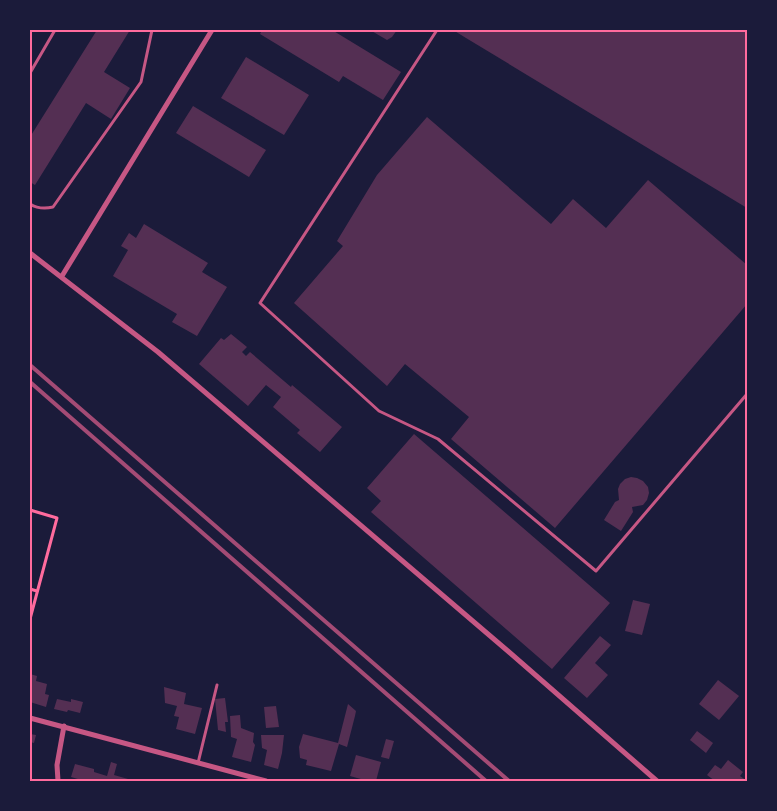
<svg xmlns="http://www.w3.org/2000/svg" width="777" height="811" viewBox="0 0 777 811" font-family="'Archivo Narrow',sans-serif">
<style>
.building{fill:#542f53}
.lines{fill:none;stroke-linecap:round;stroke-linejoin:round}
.path{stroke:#ff6b9d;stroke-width:3}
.service{stroke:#c65784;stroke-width:3}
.minor{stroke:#c65784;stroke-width:5}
.rail{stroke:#a44b75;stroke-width:4}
.neatline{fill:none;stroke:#ff6b9d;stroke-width:2}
</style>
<rect width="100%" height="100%" fill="#1b1b3a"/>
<g class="building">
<path d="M97,30h33l-26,42 26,16 -19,31 -25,-16 -51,82 -5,-3v-45z"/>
<path d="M262,30h70l69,42 -18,28 -40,-24 -4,6 -79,-48z"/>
<path d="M370,30h27l-5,7 -5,3z"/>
<path d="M453,30h294v178l-281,-170z"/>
<path d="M246,57l63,38 -25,40 -63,-37z"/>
<path d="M193,106l73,44 -17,27 -73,-44z"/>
<path d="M427,117l124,107 22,-25 33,29 42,-48 99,85v39l-192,224 -104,-89 18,-22 -64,-53 -18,22 -93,-83 49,-57 -6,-5 40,-66z"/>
<path d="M144,224l64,39 -6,9 25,15 -30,49 -25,-14 5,-8 -64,-38 15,-26 -7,-4 8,-13 7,5z"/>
<path d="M231,334l16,13 -5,5 4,4 4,-4 41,35 1,-2 50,42 -22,25 -23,-19 3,-3 -27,-23 8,-10 -15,-12 -18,21 -49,-42 22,-26 3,2z"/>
<path d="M414,434l196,169 -58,66 -181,-157 10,-11 -14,-13z"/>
<path d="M631,477l6,1 6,3 5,6 1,6 -2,7 -4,5 -11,2 1,5 -12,19 -17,-11 11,-18 4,-2 -1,-11 2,-5 5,-5z"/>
<path d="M633,600l17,4 -8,31 -17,-4z"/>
<path d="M600,636l11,9 -16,18 13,12 -21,23 -23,-20z"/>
<path d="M30,674l7,2 -1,5 11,3 -2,10 4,1 -3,12 -16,-5z"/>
<path d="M718,680l21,16 -20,24 -20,-16z"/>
<path d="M164,687l22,6 -2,11 18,4 -7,26 -19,-5 3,-12 -5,-1 3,-10 -12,-3z"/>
<path d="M225,698l3,24h-3l1,10 -8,-2 -3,-31z"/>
<path d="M57,699l14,3v-3l12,3 -3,11 -12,-3 -1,2 -13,-3z"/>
<path d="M348,704l8,7 -1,5 -8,31 -8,-3 -8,27 -25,-6 1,-5 -7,-2 -1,-11 4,-13 35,9z"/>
<path d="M276,706l3,21 -13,1 -2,-21z"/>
<path d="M240,715l1,13 13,5 -1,9 2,3 -4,17 -19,-5 5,-18 -6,-2 -1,-21z"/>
<path d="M697,731l16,12 -7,10 -16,-13z"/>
<path d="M30,734l6,1 -2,8 -4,-1z"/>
<path d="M261,735h23l-2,18 -4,16 -14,-4 3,-15 -5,-2z"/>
<path d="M386,739l8,2 -5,18 -8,-2z"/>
<path d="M356,755l25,7 -5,19h-8l-18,-5z"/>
<path d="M728,760l15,12 -3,4 7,5h-32l-8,-6 8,-10 6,4z"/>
<path d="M111,762l6,2 -3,11 21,6h-54v-1l-10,-3 4,-13 19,5v3l13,4z"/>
</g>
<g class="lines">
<g class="path">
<path d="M30,510l27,8 -27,101"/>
<path d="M30,589l7,2"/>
</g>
<g class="service">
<path d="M437,30l-177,273 119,108 59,28 158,132 151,-177"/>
<path d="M30,73l25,-43"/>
<path d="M30,204c8,5 15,5 23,3l88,-125 11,-52"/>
<path d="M198,763l19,-78"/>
</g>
<g class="minor">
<path d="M30,253l128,99 351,300 148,129"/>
<path d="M62,276l150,-246"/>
<path d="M30,718l236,63"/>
<path d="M58,781l-1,-16 7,-39"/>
</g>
<g class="rail">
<path d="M30,365l479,416"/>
<path d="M30,382l456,399"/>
</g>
</g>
<rect width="777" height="811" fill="none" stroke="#1b1b3a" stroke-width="62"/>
<rect x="31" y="31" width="715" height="749" class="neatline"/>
</svg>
